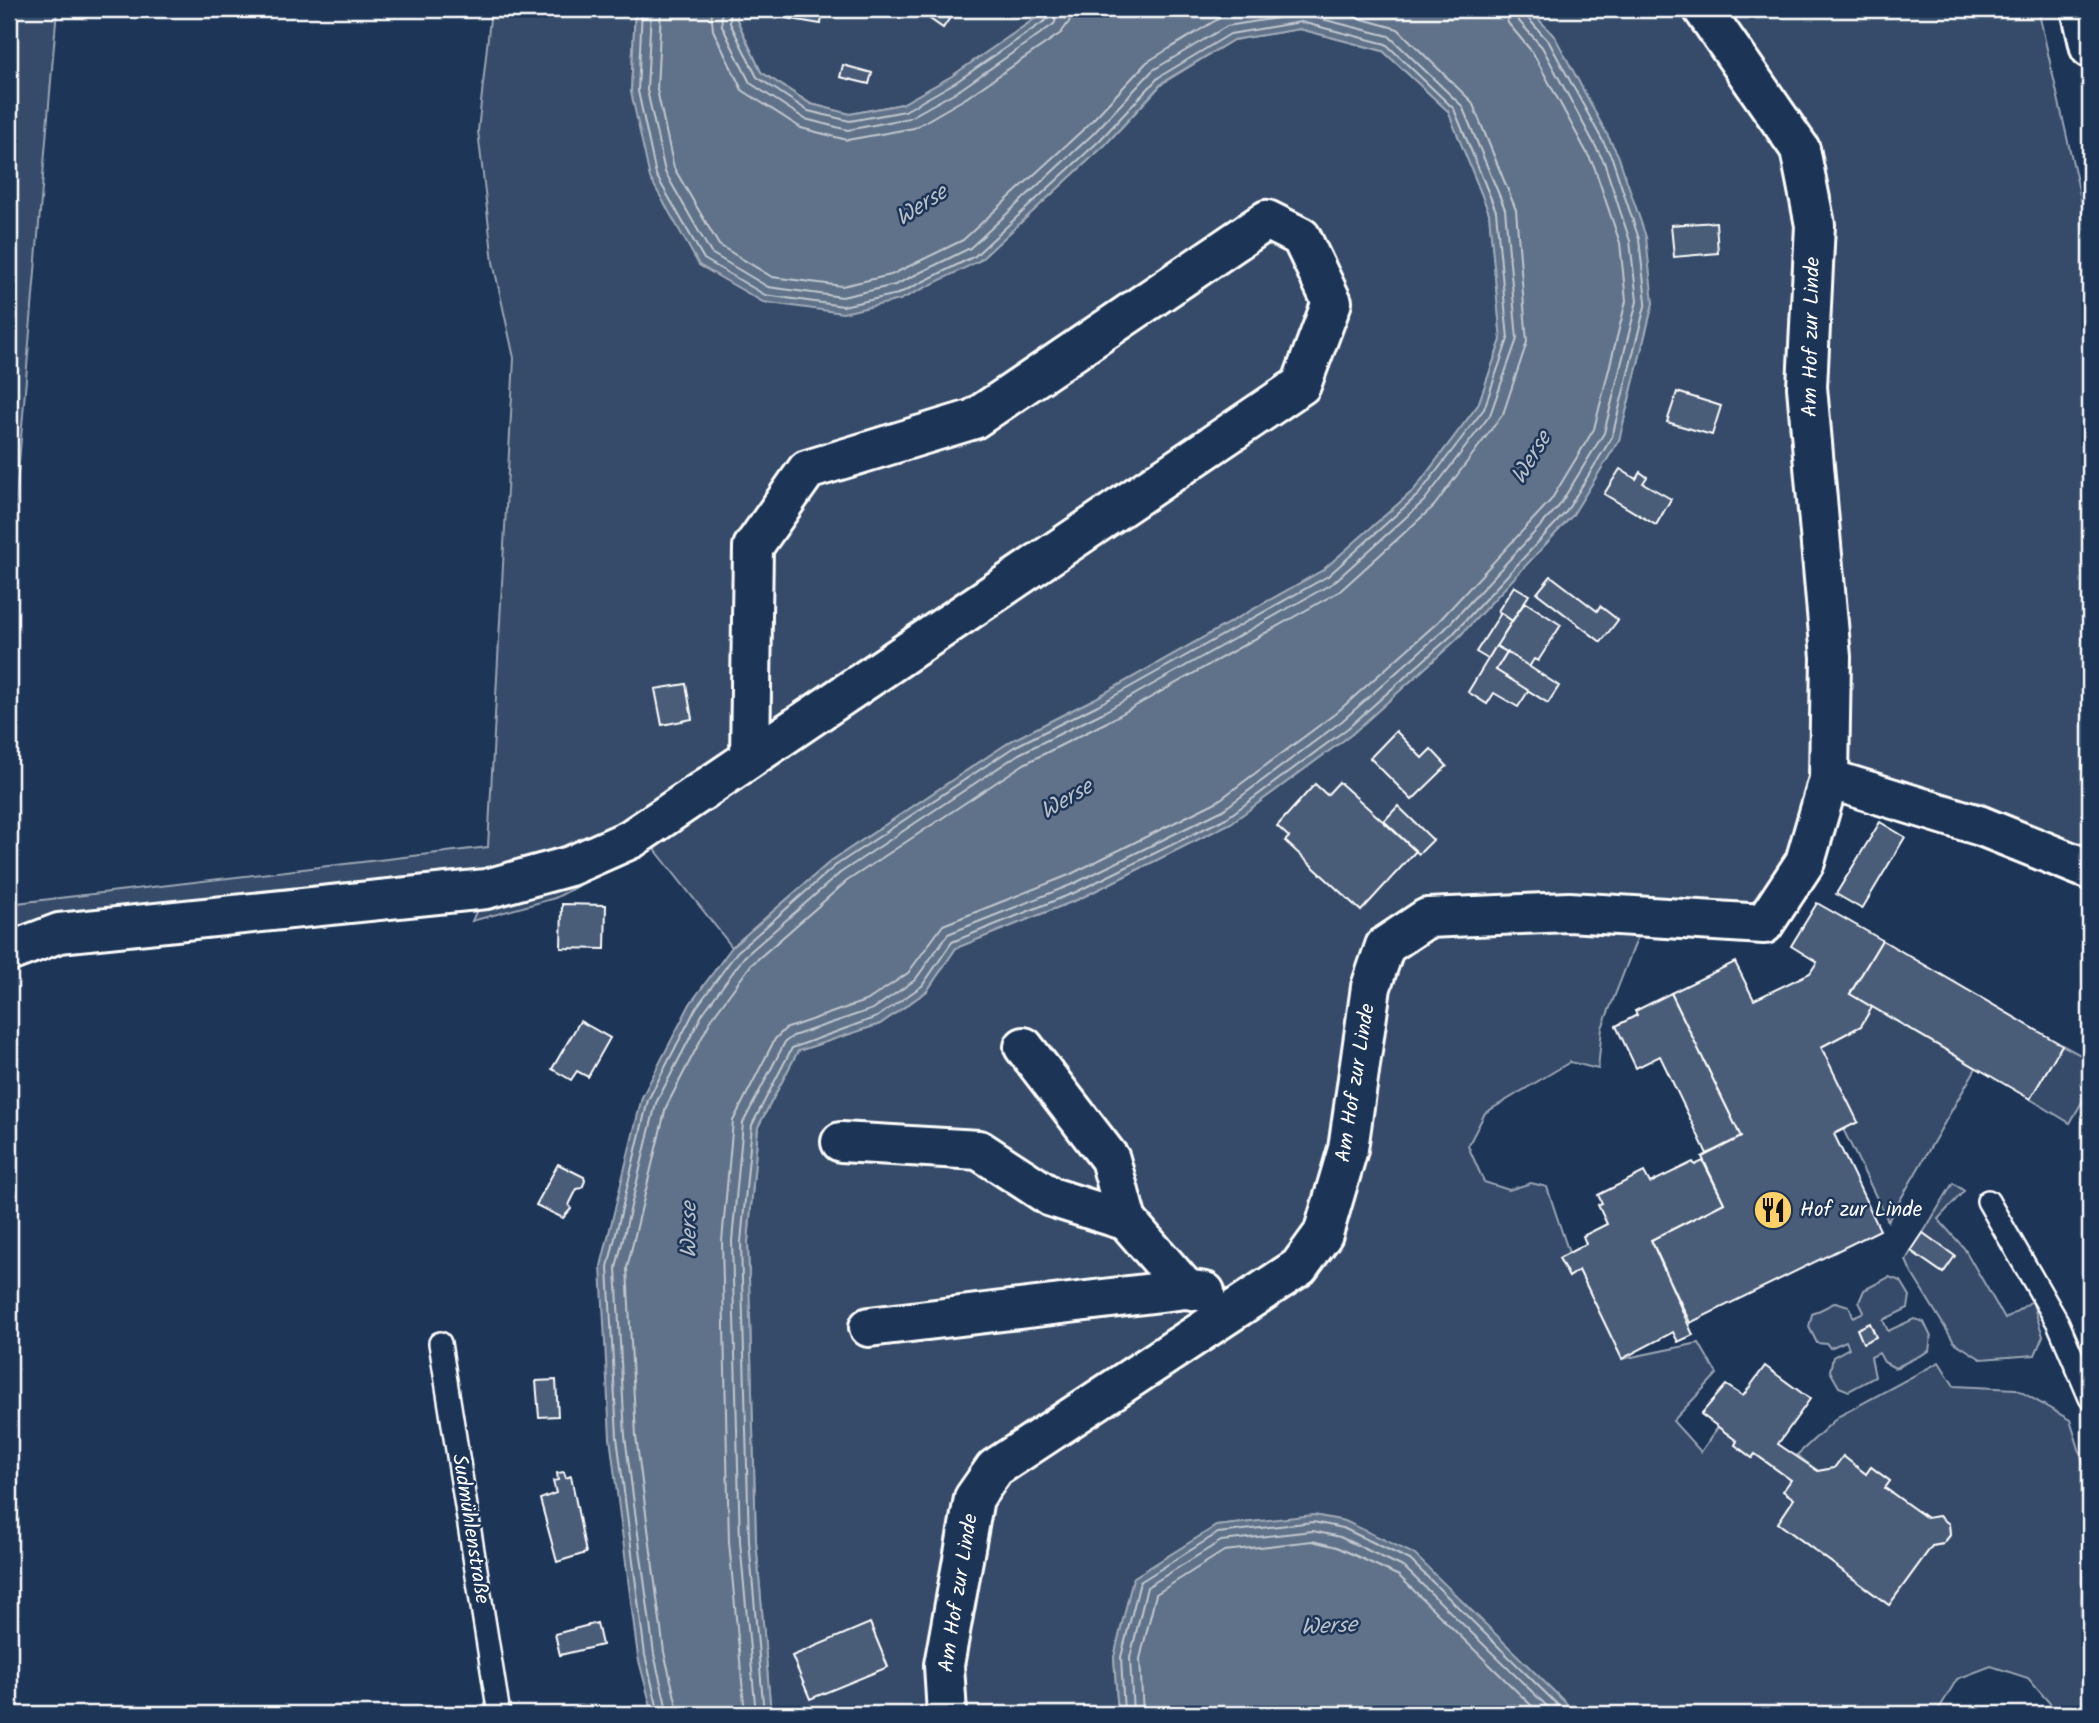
<svg xmlns="http://www.w3.org/2000/svg" width="2099" height="1723" viewBox="0 0 2099 1723" font-family="Kalam,sans-serif">
<style>
.green{fill:#364b69;stroke:#9aa5b4;stroke-width:2}
.water{fill:#617289;stroke:#a0aab8;stroke-width:2}
.lines{fill:none;stroke-linecap:round;stroke-linejoin:round}
.shore{stroke:#c0c7d0;stroke-width:2}
.building{fill:#4a5d79;stroke:#fff;stroke-width:2}
.service-casing{stroke:#fff;stroke-width:26}
.minor-casing{stroke:#fff;stroke-width:44}
.tertiary-casing{stroke:#fff;stroke-width:44}
.service{stroke:#1d3557;stroke-width:21}
.minor{stroke:#1d3557;stroke-width:38}
.tertiary{stroke:#1d3557;stroke-width:38}
.labels{text-anchor:middle;dominant-baseline:central;stroke-width:5;stroke-linejoin:round;paint-order:stroke}
.street-label{font-size:21px;fill:#fff;stroke:#1d3557}
.poi-label{font-size:21px;fill:#fff;stroke:#1d3557;text-anchor:start}
.water-label{font-size:23px;font-style:italic;fill:#b8c0ca;stroke:#1d3557}
</style>
<rect width="100%" height="100%" fill="#1d3557"/>
<filter id="ink" filterUnits="userSpaceOnUse"><feTurbulence type="fractalNoise" baseFrequency=".0143" numOctaves="2"/><feDisplacementMap in="SourceGraphic" scale="14" xChannelSelector="R" yChannelSelector="G"/><feConvolveMatrix kernelMatrix="1 2 1 2 8 2 1 2 1" color-interpolation-filters="sRGB"/></filter>
<g filter="url(#ink)">
<g class="green">
<path d="M12,9h45l-48,573v-541z"/>
<path d="M491,9h144l-4,83 348,169 126,-116 58,-62 70,-43 67,-11 83,22 65,60 41,102 12,127 -23,65 -64,85 -91,80 -229,129 -83,42 -180,120 -99,86 -79,-100 -98,51 -83,23 14,-32 -477,49v-34l479,-57 26,-489 -21,-96 -15,-131z"/>
<path d="M737,9h312l-97,67 -50,28 -52,10 -39,-10 -50,-32 -24,-52z"/>
<path d="M1529,9h509l52,230v616l-108,-52 -153,-23 -65,144 -120,-3 -42,107 -4,41 -28,-7 -85,51 -17,33 16,36 25,8 22,-7 16,4 22,66 -10,5 10,19 10,-7 43,89 77,-16 18,31 -44,47 28,31 17,-25 19,14 -2,4 17,12 3,-3 36,26 -7,11 10,8 -16,24 111,82 43,-59 11,-2 7,-8 -1,-12 -10,-8 -12,2 -42,-30 5,-7 -19,-14 -5,7 -23,-17 -9,11 -16,3 -21,-16 42,-39 100,-54 15,24 62,3 54,31 15,48 -4,147 9,9v90h-31l-31,-36 -37,-12 -34,13 -21,35h-359l-163,-159 -152,-34 -46,5 -102,131 4,57h-347l-15,-173 -8,-299 10,-115 40,-76 82,-27 47,-33 29,-43 123,-49 152,-76 121,-89 104,-94 116,-124 47,-76 34,-137 -98,-266z"/>
<path d="M1872,1007l104,61 -88,153 -45,-92 14,-7 -36,-75 40,-21z"/>
<path d="M2062,1045l28,15v28l-20,35 -40,-24z"/>
<path d="M1953,1183l11,8 -26,28 26,29 41,71 27,-18 11,35 -8,19 -54,4 -27,-17 -43,-70 -5,-12 5,-9 32,22 11,-17 -31,-23z"/>
<path d="M1889,1277l12,4 9,15 -2,12 -25,12 5,11 26,-12 10,3 7,15 -2,14 -34,17 -11,-6 -5,-9 -8,4 4,20 -26,14 -10,-4 -9,-16 3,-14 16,-9 -3,-7 -16,7 -3,-4 -10,-1 -8,-16 3,-13 24,-12 13,4 4,11 11,-5 -5,-10 5,-12z"/>
</g>
<g class="water">
<path d="M635,9h102v11l24,52 50,32 39,10 52,-10 50,-28 97,-67h480l26,28 63,118 28,82 7,66 -34,137 -47,76 -116,124 -104,94 -121,89 -152,76 -123,49 -29,43 -47,33 -82,27 -40,76 -10,115 8,299 15,173h-118l-15,-57 -28,-219 -9,-172 41,-169 48,-93 42,-57 99,-86 180,-120 83,-42 229,-129 91,-80 64,-85 23,-65 -12,-127 -41,-102 -65,-60 -83,-22 -67,11 -70,42 -58,63 -126,116 -79,39 -57,13 -80,-11 -64,-37 -49,-87 -19,-86z"/>
<path d="M1314,1515l31,6 69,33 163,160h-459l-4,-57 19,-79 83,-52z"/>
</g>
<g class="lines">
<g class="shore">
<path d="M642,9l-4,82 18,84 48,84 61,36 78,11 55,-12 77,-38 124,-115 60,-64 71,-43 71,-12 85,22 68,65 42,102 12,128 -24,70 -65,85 -91,82 -230,129 -84,42 -179,119 -98,86 -41,56 -48,92 -40,167 9,170 28,218 14,59"/>
<path d="M651,9l-4,81 18,82 46,81 57,34 74,10 53,-12 75,-37 123,-114 60,-64 74,-44 75,-12 87,22 73,70 43,103 12,130 -27,76 -66,86 -91,82 -231,130 -83,41 -179,119 -96,84 -41,56 -47,90 -40,165 9,168 29,218 14,60"/>
<path d="M661,9l-4,81 17,78 45,77 53,32 70,9 49,-11 72,-35 123,-113 61,-65 76,-46 40,-7"/>
<path d="M711,9l2,21 29,60 59,38 46,12 67,-12 52,-30 95,-65 8,-11 3,-13"/>
<path d="M721,9l1,17 28,57 55,36 43,11 61,-12 52,-29 93,-65 7,-15"/>
<path d="M730,9v14l27,54 51,34 42,10 55,-10 51,-29 93,-64 3,-9"/>
<path d="M679,1714l-15,-62 -28,-216 -9,-168 39,-161 46,-89 39,-53 96,-84 177,-117 83,-42 233,-131 94,-85 69,-92 24,-72 -11,-132 -44,-108 -74,-73 -72,-20"/>
<path d="M745,1714l-16,-172 -7,-301 11,-120 42,-82 10,-10 83,-29 40,-27 35,-48 126,-50 149,-74 118,-88 102,-91 113,-122 43,-71 32,-128 -6,-58 -26,-77 -61,-113 -25,-30 -3,-14"/>
<path d="M756,1714l-16,-172 -8,-301 11,-118 42,-81 8,-6 80,-27 42,-29 33,-46 125,-50 150,-74 119,-89 103,-92 114,-123 45,-73 33,-132 -7,-60 -26,-79 -62,-115 -24,-27 -3,-11"/>
<path d="M764,1714l-15,-173 -8,-299 11,-117 40,-77 85,-31 45,-31 30,-44 124,-50 152,-75 120,-89 103,-92 115,-124 46,-75 34,-135 -7,-63 -27,-81 -63,-116 -23,-26 -2,-7"/>
<path d="M1124,1714l-3,-57 19,-75 78,-49 95,-11 30,6 67,32 157,154"/>
<path d="M1133,1714l-3,-56 17,-71 74,-46 92,-10 27,6 65,31 150,146"/>
<path d="M1143,1714l-3,-55 16,-65 68,-43 88,-10 25,6 62,29 141,138"/>
</g>
</g>
<g class="building">
<path d="M781,9h42l-2,15 -42,-7z"/>
<path d="M938,9l13,7 -8,12 -13,-9z"/>
<path d="M843,65l29,8 -3,11 -29,-7z"/>
<path d="M1716,222l2,31 -44,4 -3,-32z"/>
<path d="M1677,392l44,14 -9,29 -45,-13z"/>
<path d="M1620,469l16,10 4,-7 7,5 -4,6 28,16 -15,26 -52,-31z"/>
<path d="M1551,576l46,35 3,-5 18,14 -17,22 -64,-49z"/>
<path d="M1514,586l15,9 -17,26 -14,-10z"/>
<path d="M1525,602l36,23 -23,36 -4,-2 -5,8 -33,-21z"/>
<path d="M1501,613l11,8 -24,38 -12,-7z"/>
<path d="M1496,646l11,6 -11,18 33,20 -11,17 -24,-14 -7,11 -19,-12z"/>
<path d="M1507,652l52,34 -11,17 -52,-33z"/>
<path d="M686,684l6,35 -30,6 -7,-36z"/>
<path d="M1396,731l26,27 9,-9 16,17 -35,34 -42,-42z"/>
<path d="M1339,782l77,69 -55,60 -76,-70 4,-4 -12,-11 38,-42 12,11z"/>
<path d="M1398,806l35,34 -14,14 -35,-33z"/>
<path d="M1880,822l25,15 -43,72 -26,-15z"/>
<path d="M1817,903l65,37 -32,54 22,13 -11,19 -40,21 37,75 -24,12 46,96 -190,93 -39,-83 73,-37 -22,-46 39,-20 -70,-144 64,-31 19,38 56,-27 7,-11 -26,-16z"/>
<path d="M562,904l44,1 -1,44 -44,-1z"/>
<path d="M1882,940l180,105 -32,54 -180,-105z"/>
<path d="M1671,993l70,144 -34,17 -47,-98 -24,12 -20,-42 21,-11 -2,-4z"/>
<path d="M580,1021l30,17 -22,39 -11,-6 -6,9 -19,-11z"/>
<path d="M1703,1161l21,42 -73,37 42,95 -15,7 -5,-10 -51,27 -43,-89 -10,7 -10,-19 27,-14 -3,-8 24,-12 -9,-19 4,-2 -4,-8 46,-23 6,11 43,-21 2,3z"/>
<path d="M558,1164l26,13 1,4 -3,7 -5,1 -8,16 2,4 -8,9 -27,-13z"/>
<path d="M1923,1233l32,23 -12,17 -32,-22z"/>
<path d="M1870,1323l6,14 -13,6 -6,-14z"/>
<path d="M1765,1366l45,33 -32,45 40,27 16,-3 9,-12 23,18 5,-7 19,14 -5,7 42,30 12,-2 10,8 1,11 -7,9 -11,2 -43,59 -111,-82 16,-24 -11,-8 8,-11 -36,-26 -3,4 -17,-13 2,-4 -36,-27 25,-29 17,11z"/>
<path d="M556,1380l2,36 -19,1 -3,-36z"/>
<path d="M564,1472l2,6 5,-2 15,77 -29,9 -17,-63 16,-6 -3,-12 5,-1 -1,-7z"/>
<path d="M597,1623l5,22 -42,10 -5,-21z"/>
<path d="M870,1623l18,44 -78,32 -18,-43z"/>
</g>
<g class="lines">
<g class="service-casing">
<g id="service">
<path d="M1988,1201l70,122 32,75"/>
<path d="M440,1343l59,371"/>
</g>
</g>
<g class="minor-casing">
<g id="minor">
<path d="M1703,9l97,140 15,76 -8,162 24,270 -2,122"/>
<path d="M9,952l50,-19 427,-44 84,-23 61,-27 670,-454 31,-83 -31,-65 -34,-17 -293,199 -167,51 -54,77 -3,211"/>
<path d="M1024,1047l86,112 17,62"/>
<path d="M841,1142l138,8 72,47 76,24 59,68"/>
<path d="M869,1327l317,-38 19,3"/>
<path d="M947,1714l-3,-49 30,-167 21,-30 304,-201 24,-33 25,-85 23,-162 14,-41 42,-28 142,-6 195,12 41,-62 24,-83 152,47 109,44"/>
</g>
</g>
<g class="tertiary-casing">
<path id="tertiary" d="M2081,9l9,39"/>
</g>
<use href="#service" class="service"/>
<use href="#minor" class="minor"/>
<use href="#tertiary" class="tertiary"/>
</g>
</g>
<defs>
<g id="restaurant-disc" transform="scale(2.0125)"><circle r="9.5" fill="#ffd166" stroke="#1d3557"/><path d="M-5-6h1v4h1v-4h1v4h1v-4h1v5L-1.5 .5V6h-2V.5L-5-1ZM5-6V6H3V1.5H1.5Q1.5-4 5-6Z" fill="#111"/></g>
</defs>
<g fill-rule="evenodd">
<use href="#restaurant-disc" x="1773" y="1210"/>
</g>
<g class="labels">
<g class="street-label">
<text transform="translate(1812 337) rotate(-89)">Am Hof zur Linde</text>
<text transform="translate(1356 1083) rotate(-81)">Am Hof zur Linde</text>
<text transform="translate(470 1529) rotate(81)">Sudmühlenstraße</text>
<text transform="translate(959 1593) rotate(-81)">Am Hof zur Linde</text>
</g>
<g class="poi-label">
<text x="1800" y="1210">Hof zur Linde</text>
</g>
<g class="water-label">
<text transform="translate(922 206) rotate(-33)">Werse</text>
<text transform="translate(1532 458) rotate(-59)">Werse</text>
<text transform="translate(1067 800) rotate(-31)">Werse</text>
<text transform="translate(690 1230) rotate(-90)">Werse</text>
<text transform="translate(1329 1627) rotate(-3)">Werse</text>
</g>
</g>
<rect width="2099" height="1723" fill="none" stroke="#1d3557" stroke-width="35"/>
<rect x="18" y="18" width="2064" height="1688" fill="none" stroke="#fff" stroke-width="2.5" filter="url(#ink)"/>
</svg>
